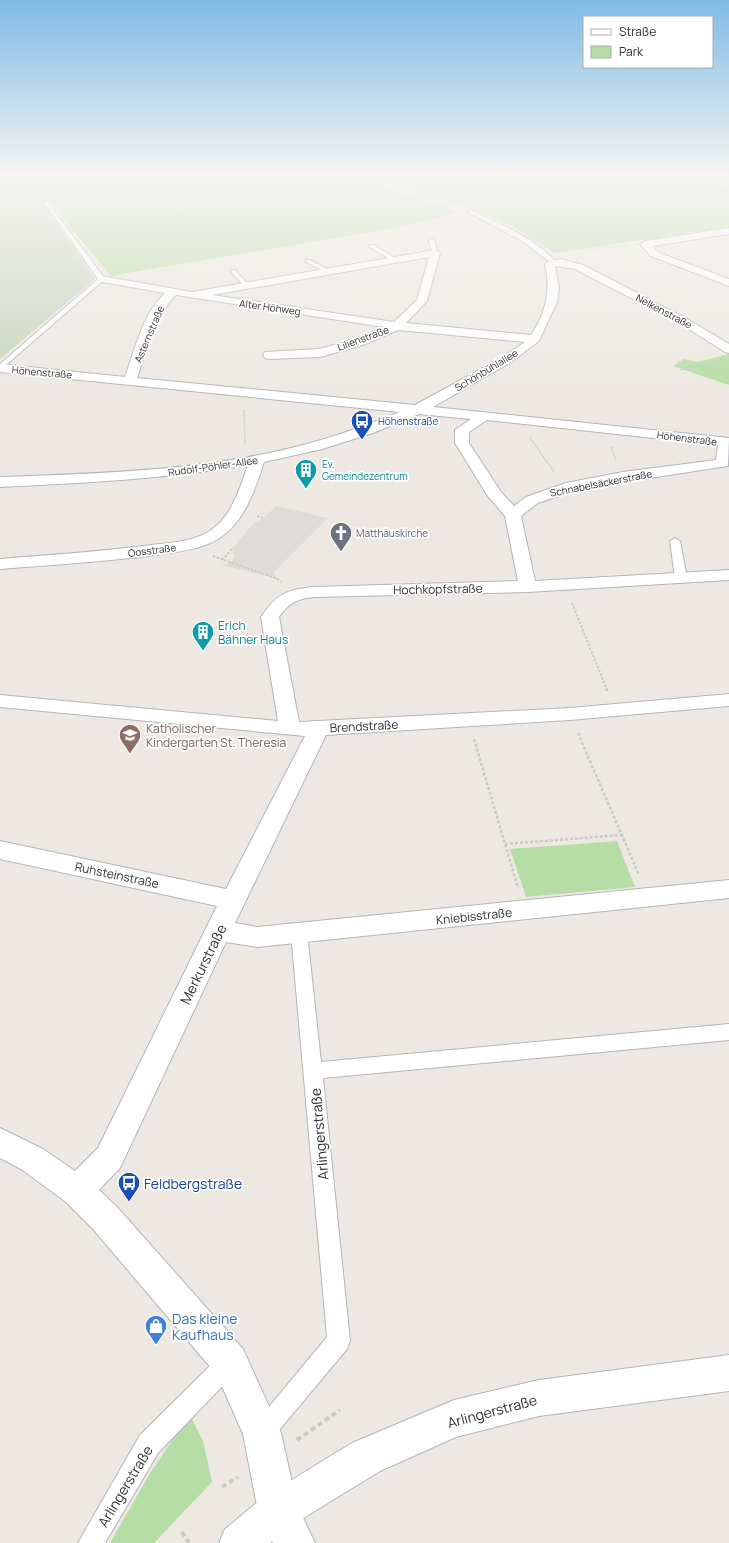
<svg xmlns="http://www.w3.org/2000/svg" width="729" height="1543" viewBox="0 0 729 1543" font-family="Manrope,sans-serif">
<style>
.green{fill:#b7dda6}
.cemetery{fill:#c7d5bc}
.plaza{fill:#dedcd9}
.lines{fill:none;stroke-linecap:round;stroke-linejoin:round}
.stream{fill:#83c5e2;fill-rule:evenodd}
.lane-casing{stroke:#b3b4bc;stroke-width:2}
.street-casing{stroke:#b3b4bc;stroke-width:2}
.secondary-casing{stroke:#b3b4bc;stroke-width:2}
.path-far4{stroke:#c9c9c9;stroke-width:1;stroke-dasharray:1 1;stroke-linecap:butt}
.path-far3{stroke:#c9c9c9;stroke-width:1.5;stroke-dasharray:1.5 1;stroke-linecap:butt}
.path-far2{stroke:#c9c9c9;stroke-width:2;stroke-dasharray:2.5 1.5;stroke-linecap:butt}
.path-far1{stroke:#c9c9c9;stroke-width:2.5;stroke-dasharray:3 2;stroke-linecap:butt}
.path{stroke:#c9c9c9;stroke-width:4;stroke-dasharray:5 3.5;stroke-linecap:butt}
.lane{fill:#fff;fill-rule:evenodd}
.street{fill:#fff;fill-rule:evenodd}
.secondary{fill:#fff;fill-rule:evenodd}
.labels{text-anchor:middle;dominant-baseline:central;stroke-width:3.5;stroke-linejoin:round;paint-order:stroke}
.far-street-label{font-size:10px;fill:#2e2e2e;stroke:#fff}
.far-transit-label{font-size:10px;fill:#164399;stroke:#fff;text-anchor:start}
.far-culture-label{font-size:10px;fill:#0d838f;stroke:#fff;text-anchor:start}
.far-worship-label{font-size:10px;fill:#5b616d;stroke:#fff;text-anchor:start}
.street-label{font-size:12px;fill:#2e2e2e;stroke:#fff}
.culture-label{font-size:12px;fill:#0d838f;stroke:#fff;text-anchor:start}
.education-label{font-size:12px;fill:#785e54;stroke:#fff;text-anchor:start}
.near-street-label{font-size:14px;fill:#2e2e2e;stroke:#fff}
.near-transit-label{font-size:14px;fill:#164399;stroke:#fff;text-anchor:start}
.near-shop-label{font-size:14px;fill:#366cbe;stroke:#fff;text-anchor:start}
</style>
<rect width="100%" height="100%" fill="#ede9e2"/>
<g class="green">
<path d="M0,177h698l31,6v44l-175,26 -43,-28 -38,-16 -84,-27 -12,2 80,27 -18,7 -28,7 -300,51 -40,-48 -26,-34 -45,6z"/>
<path d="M729,354v31l-56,-19 11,-7 14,3z"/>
<path d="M617,841l18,46 -109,10 -16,-48z"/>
<path d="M190,1415l13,26 9,41 -58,61h-44l42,-73z"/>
</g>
<path class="cemetery" d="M38,196l57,83 -95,80v-159z"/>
<path class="plaza" d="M276,506l52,12 -55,55 5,6 -56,-14 8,-2 5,-6 -3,-8 22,-26 10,-5z"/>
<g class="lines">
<path class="stream" d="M665,177l64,14v2l-71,-16z"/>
<g class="lane-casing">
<g id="lane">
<path d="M43,201h4l58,78 -105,91v-6l98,-85z"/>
<path d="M468,210h4c28,14 63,28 84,52l-5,1 -29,-22 -54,-29z"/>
<path d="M432,239l3,2 2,13 -5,-1 -3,-12z"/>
<path d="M370,245h4l24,15 -5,1 -23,-14z"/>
<path d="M306,260h4l21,11 -5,1 -20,-10z"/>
<path d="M231,270h4l13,14v2h-4l-13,-14z"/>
<path d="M675,538l5,3 7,37 -6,3 -6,-3 -5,-37z"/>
<path d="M299,927l6,1 2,5 14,129 408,-38v16l-406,38 27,263 -3,8 -77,92 -8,4 -8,-4 -4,-8 4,-8 73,-88 -36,-404 2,-5z"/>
<path d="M230,1351l8,3 3,8 -3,8 -80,83 -53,90h-27l62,-108 82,-81z"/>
</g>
</g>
<g class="street-casing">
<g id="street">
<path d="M729,228v6l-77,12 5,6 72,27v7l-78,-30 -11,-12 5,-3z"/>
<path d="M435,250l5,3 -13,48 -21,22 125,12c15,-22 20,-45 14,-71l5,-3 11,-2 22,6 106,55 40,24v9l-4,-1 -44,-28 -106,-55 -20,-3 4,22 -2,14 -18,39 -28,21 -78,45 296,31 -1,28 -105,16 -53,10 -32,11 -17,13 14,65 194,-11v10l-201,12 -215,5c-16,2 -24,6 -34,20l20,105 271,-14 159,-14v12l-159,14 -244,15 -91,188 22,4 472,-47v18l-472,49 -31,-5 -106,226 -21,22 18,17 126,142 38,84 16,72 18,38h-42l-15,-32 -15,-77 -26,-59 -124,-146 -27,-27 -45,-33 -21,-11v-30l43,21 32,22 23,-23 119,-242 -217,-47v-18l226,48 79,-153 -305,-29v-12l278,26 -17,-104c16,-23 24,-27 52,-30l205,-6 -13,-65 -18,-21 -32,-52v-13l16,-11 -52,-5 -46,19 -51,16 -58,13c-9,28 -19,58 -43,75 -17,13 -52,16 -73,19 -49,6 -99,9 -148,13v-10c48,-4 95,-7 143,-13 21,-3 46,-3 65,-14 23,-13 32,-44 40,-67 -82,14 -165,18 -248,22v-10c104,-4 212,-6 314,-35 29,-8 57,-19 86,-30l-400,-40v-8l125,13c10,-28 18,-64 40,-84l-63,-11 -5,-3 1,-2 4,-1 90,16zM429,257l-12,43 -23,22 -182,-27zM176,295l208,32 -29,12 -36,10 -54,3 -2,3 2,3 4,1 51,-2 43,-12 35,-15 127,12 -22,15 -88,48 -278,-27c10,-28 17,-62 39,-83zM487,420l231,25 -2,15 -93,12 -57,11 -40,14 -12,9 -13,-14 -32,-49v-11z"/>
</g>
</g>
<g class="secondary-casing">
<g id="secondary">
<path d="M711,177l18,1v4l-17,-3z"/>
<path d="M729,1355v36l-190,25 -83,21 -76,34 -88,54 -22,18h-51l6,-14 39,-32 88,-54 102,-43 85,-20z"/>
</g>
</g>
<g class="path-far4">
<path d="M20,177l-13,10 27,2"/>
<path d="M372,177l84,30"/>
<path d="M576,177l30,7 102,33"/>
<path d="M674,177l25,6"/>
<path d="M379,180l10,-3"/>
<path d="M0,187h7"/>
<path d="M41,187l29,-10"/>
<path d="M492,204l111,-20"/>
<path d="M0,207l32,-2"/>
<path d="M0,220l34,-10"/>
<path d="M0,222l6,2c3,13 2,24 -6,34"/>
<path d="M0,229l45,-2"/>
<path d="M84,229l222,-32"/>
<path d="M0,250l59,-3"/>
<path d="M583,250l45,-4"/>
</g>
<g class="path-far3">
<path d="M0,268l5,5 -3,4 76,1"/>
<path d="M0,312h39"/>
<path d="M680,370l39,-6"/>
<path d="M244,410l1,35"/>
<path d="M530,438l25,35"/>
<path d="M611,447l5,13"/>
</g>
<g class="path-far2">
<path d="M257,516l7,2"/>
<path d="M213,556l65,23 3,3"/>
<path d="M222,560l10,-11"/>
<path d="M572,603l35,87"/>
</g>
<g class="path-far1">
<path d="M606,689l1,2"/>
<path d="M578,733l61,142"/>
<path d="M474,739l44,149"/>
<path d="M505,844l117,-9"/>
</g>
<g class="path">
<path d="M297,1440l43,-30"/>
<path d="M222,1487l16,-10"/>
<path d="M182,1532l7,11"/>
</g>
<use href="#lane" class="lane"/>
<use href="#street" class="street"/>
<use href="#secondary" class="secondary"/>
</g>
<linearGradient id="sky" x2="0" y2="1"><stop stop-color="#7fbbe6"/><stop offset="0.45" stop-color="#f7f5f2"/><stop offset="1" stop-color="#f7f5f2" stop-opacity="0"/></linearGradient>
<rect width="729" height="393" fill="url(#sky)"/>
<defs>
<g id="bus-pin" transform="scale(1.15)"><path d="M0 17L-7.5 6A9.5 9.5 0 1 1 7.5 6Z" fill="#1a4fb4" stroke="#fff"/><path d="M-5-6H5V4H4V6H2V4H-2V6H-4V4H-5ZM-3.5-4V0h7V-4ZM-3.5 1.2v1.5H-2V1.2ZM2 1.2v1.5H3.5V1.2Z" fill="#fff"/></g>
<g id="building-pin" transform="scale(1.15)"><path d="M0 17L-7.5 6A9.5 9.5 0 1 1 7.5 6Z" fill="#0f9aa8" stroke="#fff"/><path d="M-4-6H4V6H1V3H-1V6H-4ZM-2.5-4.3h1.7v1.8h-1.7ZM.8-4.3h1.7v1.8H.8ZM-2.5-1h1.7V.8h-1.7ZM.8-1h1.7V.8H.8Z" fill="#fff"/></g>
<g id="church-pin" transform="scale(1.15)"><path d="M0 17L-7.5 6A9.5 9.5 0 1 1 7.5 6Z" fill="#6b7280" stroke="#fff"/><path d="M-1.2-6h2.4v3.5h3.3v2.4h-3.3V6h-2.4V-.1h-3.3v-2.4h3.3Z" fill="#fff"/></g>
<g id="school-pin" transform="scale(1.15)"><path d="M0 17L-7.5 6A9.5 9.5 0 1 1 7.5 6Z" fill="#8d6e63" stroke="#fff"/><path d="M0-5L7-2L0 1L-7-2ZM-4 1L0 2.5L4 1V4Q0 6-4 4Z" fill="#fff"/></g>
<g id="shop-pin" transform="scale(1.15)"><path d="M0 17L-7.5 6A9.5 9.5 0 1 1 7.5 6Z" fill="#3f7fe0" stroke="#fff"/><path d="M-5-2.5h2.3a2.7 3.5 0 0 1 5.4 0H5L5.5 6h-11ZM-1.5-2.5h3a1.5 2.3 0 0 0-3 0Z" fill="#fff"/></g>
</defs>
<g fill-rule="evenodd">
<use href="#bus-pin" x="362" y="421"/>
<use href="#building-pin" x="306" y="470"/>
<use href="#church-pin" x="341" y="533"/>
<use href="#building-pin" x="203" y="632"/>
<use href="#school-pin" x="130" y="735"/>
<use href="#bus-pin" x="129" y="1183"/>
<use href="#shop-pin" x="156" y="1326"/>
</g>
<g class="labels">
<g class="far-street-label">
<text transform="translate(270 307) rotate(8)">Alter Höhweg</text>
<text transform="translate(664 311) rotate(28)">Nelkenstraße</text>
<text transform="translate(149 334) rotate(-67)">Asternstraße</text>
<text transform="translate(363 338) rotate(-20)">Lilienstraße</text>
<text transform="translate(486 370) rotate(-31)">Schönbühlallee</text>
<text transform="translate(42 372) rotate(5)">Höhenstraße</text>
<text transform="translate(687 438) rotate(7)">Höhenstraße</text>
<text transform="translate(213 466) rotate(-8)">Rudolf-Pöhler-Allee</text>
<text transform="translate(601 483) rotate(-11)">Schnabelsäckerstraße</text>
<text transform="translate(152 550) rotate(-7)">Oosstraße</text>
</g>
<g class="far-transit-label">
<text x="378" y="421">Höhenstraße</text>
</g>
<g class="far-culture-label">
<text x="322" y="464">Ev.<tspan x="322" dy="12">Gemeindezentrum</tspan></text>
</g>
<g class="far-worship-label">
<text x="356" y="533">Matthäuskirche</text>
</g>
<g class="street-label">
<text transform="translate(438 589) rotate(-1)">Hochkopfstraße</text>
<text transform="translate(364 726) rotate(-3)">Brendstraße</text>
<text transform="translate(117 875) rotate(12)">Ruhsteinstraße</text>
<text transform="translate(474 916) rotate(-6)">Kniebisstraße</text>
</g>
<g class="culture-label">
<text x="218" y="625">Erich<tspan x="218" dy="14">Bähner Haus</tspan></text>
</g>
<g class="education-label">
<text x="146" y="728">Katholischer<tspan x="146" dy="14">Kindergarten St. Theresia</tspan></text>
</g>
<g class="near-street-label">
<text transform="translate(203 964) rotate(-64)">Merkurstraße</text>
<text transform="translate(319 1134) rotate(-95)">Arlingerstraße</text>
<text transform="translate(492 1411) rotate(-15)">Arlingerstraße</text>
<text transform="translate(125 1486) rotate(-59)">Arlingerstraße</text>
</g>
<g class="near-transit-label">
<text x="144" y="1183">Feldbergstraße</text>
</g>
<g class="near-shop-label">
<text x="172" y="1318">Das kleine<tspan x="172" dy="16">Kaufhaus</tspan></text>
</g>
</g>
<rect x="583" y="16" width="130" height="52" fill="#ffffff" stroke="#ababab"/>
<rect x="591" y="29" width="20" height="6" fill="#ffffff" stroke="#ababab"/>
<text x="619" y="36" font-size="12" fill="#2e2e2e">Straße</text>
<rect x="591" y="46" width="20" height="12" fill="#b7dda6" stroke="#ababab"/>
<text x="619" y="56" font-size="12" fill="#2e2e2e">Park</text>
</svg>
